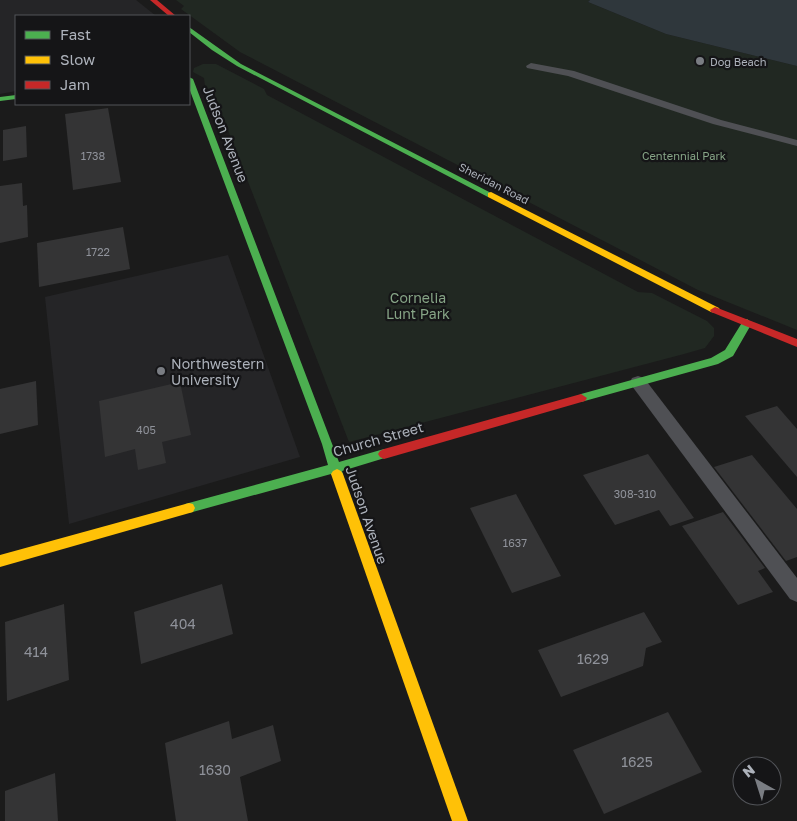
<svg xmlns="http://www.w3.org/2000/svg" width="797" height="821" viewBox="0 0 797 821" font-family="'Golos Text',sans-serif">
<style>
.built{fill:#252527}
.green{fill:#212822}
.water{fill:#2f373c}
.building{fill:#343435}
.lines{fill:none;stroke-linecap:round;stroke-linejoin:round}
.lane{fill:#4f5054;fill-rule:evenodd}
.fast{fill:#4caf50;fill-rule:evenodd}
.slow{fill:#ffc107;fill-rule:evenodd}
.jam{fill:#c62828;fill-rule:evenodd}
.poi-dot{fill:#7a7d83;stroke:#151517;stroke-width:2}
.labels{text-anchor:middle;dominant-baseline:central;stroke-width:4.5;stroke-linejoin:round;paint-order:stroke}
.far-poi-label{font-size:11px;fill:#adb2bb;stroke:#151517;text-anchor:start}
.number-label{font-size:11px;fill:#8f929a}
.far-park-label{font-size:11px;fill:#86a486;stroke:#151517}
.far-street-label{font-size:11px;fill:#adb2bb;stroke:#151517}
.street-label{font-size:14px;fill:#adb2bb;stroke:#151517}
.park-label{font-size:14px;fill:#86a486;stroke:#151517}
.poi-label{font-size:14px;fill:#adb2bb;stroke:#151517;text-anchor:start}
.near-number-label{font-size:14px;fill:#8f929a}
</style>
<rect width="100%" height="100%" fill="#1b1b1b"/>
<g class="built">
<path d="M0,0h136l20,16h-140v75l-16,3z"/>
<path d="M228,255l72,202 -231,67 -24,-227z"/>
</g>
<g class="green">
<path d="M176,0h414l-2,2 78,32 131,32v264l-99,-40 -458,-238 -59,-43 3,-3z"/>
<path d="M203,64h13l48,25 3,6 371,197 14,1 55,28 7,7v8l-9,12 -21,6 -335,88 -135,-348 -9,-8 -1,-8 -11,-6 1,-4z"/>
</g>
<path class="water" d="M590,0h207v66l-131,-32 -78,-32z"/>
<g class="building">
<path d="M108,108l13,74 -48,8 -8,-76z"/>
<path d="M26,126l1,31 -24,4v-31z"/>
<path d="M22,183l1,23 4,-1 1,32 -28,6v-57z"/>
<path d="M123,227l7,42 -91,18 -2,-44z"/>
<path d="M36,381l2,44 -38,9v-45z"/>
<path d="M180,382l11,53 -29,7 4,21 -28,7 -3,-21 -30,8 -6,-56z"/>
<path d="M777,406l20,23v48l-52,-61z"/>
<path d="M648,454l46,64 -24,8 -11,-16 -44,15 -32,-50z"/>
<path d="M752,455l45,54v48l-11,4 -72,-94z"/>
<path d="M516,494l45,82 -49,17 -42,-85z"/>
<path d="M723,512l42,56 -7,3 15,21 -35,13 -56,-79z"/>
<path d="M222,584l11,50 -92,30 -7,-52z"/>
<path d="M64,604l5,76 -62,21 -2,-79z"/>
<path d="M644,612l18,30 -16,6 -3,18 -82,31 -23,-47z"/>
<path d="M668,712l34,60 -98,42 -31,-64z"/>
<path d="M229,721l3,18 41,-14 8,36 -41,16 8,44h-72l-11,-78z"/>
<path d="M55,773l3,48h-53v-30z"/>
</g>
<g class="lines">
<g class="lane">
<path d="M531,63l43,8 147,49 76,20v6l-84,-22 -145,-48 -41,-8 -1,-2z"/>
<path d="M638,376l6,2 153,200v24l-7,-3 -158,-213 -2,-4 2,-4z"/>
</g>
<g class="fast">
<path d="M189,27l52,37 254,131 -1,2h-6l-251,-131 -25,-16 -23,-18z"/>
<path d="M189,77l4,2 146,383 45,-13 4,2 2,3 -2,3 -46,14 1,3 -2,3 -4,2 -4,-2 -2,-3 -142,39 -4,-1 -2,-4 2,-4 143,-39 -6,-21 -133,-356z"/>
<path d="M16,95v4l-16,2v-4z"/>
<path d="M747,319l5,4 -19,33 -15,8 -137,38 -6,-4 6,-4 130,-36 14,-8 18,-29z"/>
</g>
<g class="slow">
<path d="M491,192l228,116 1,2 -5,3 -4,-1 -223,-115v-4z"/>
<path d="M337,469l4,2 2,3 125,347h-16l-121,-347 2,-3z"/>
<path d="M189,503l4,1 2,4 -2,4 -193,55v-12z"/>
</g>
<g class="jam">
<path d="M150,0h7l19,16h-7z"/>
<path d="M715,307l82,32v8l-86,-35 -1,-2z"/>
<path d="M581,394l6,4 -2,3 -201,58 -4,-2 -2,-3 2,-3 4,-2z"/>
</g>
</g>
<g class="poi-dot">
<circle cx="700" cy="61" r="5"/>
<circle cx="161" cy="371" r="5"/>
</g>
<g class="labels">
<g class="far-poi-label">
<text x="710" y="61">Dog Beach</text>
</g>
<g class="number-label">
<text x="93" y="155">1738</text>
<text x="98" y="251">1722</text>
<text x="146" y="429">405</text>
<text x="635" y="493">308-310</text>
<text x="515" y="542">1637</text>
</g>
<g class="far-park-label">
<text x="684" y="155">Centennial Park</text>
</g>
<g class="far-street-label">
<text transform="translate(494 183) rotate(27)">Sheridan Road</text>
</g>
<g class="street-label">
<text transform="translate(226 134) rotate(69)">Judson Avenue</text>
<text transform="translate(378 439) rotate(-16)">Church Street</text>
<text transform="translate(367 515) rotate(71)">Judson Avenue</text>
</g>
<g class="park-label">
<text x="418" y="297">Cornelia<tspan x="418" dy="16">Lunt Park</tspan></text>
</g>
<g class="poi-label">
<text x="171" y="363">Northwestern<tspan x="171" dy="16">University</tspan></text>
</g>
<g class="near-number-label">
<text x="183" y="623">404</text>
<text x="36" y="651">414</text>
<text x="593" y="658">1629</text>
<text x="637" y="761">1625</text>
<text x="215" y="769">1630</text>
</g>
</g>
<rect x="15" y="15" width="175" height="90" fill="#151517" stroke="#525459"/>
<rect x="25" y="31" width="25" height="8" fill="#4caf50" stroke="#525459"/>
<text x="60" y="40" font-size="15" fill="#adb2bb">Fast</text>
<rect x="25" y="56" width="25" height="8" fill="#ffc107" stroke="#525459"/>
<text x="60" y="65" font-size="15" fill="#adb2bb">Slow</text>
<rect x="25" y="81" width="25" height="8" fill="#c62828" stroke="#525459"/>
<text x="60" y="90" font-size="15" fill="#adb2bb">Jam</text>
<g transform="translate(757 781) rotate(321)"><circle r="24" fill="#151517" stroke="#525459"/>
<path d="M0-4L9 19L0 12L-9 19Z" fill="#7a7d83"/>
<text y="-8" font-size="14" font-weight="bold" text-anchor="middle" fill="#adb2bb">N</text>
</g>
</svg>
